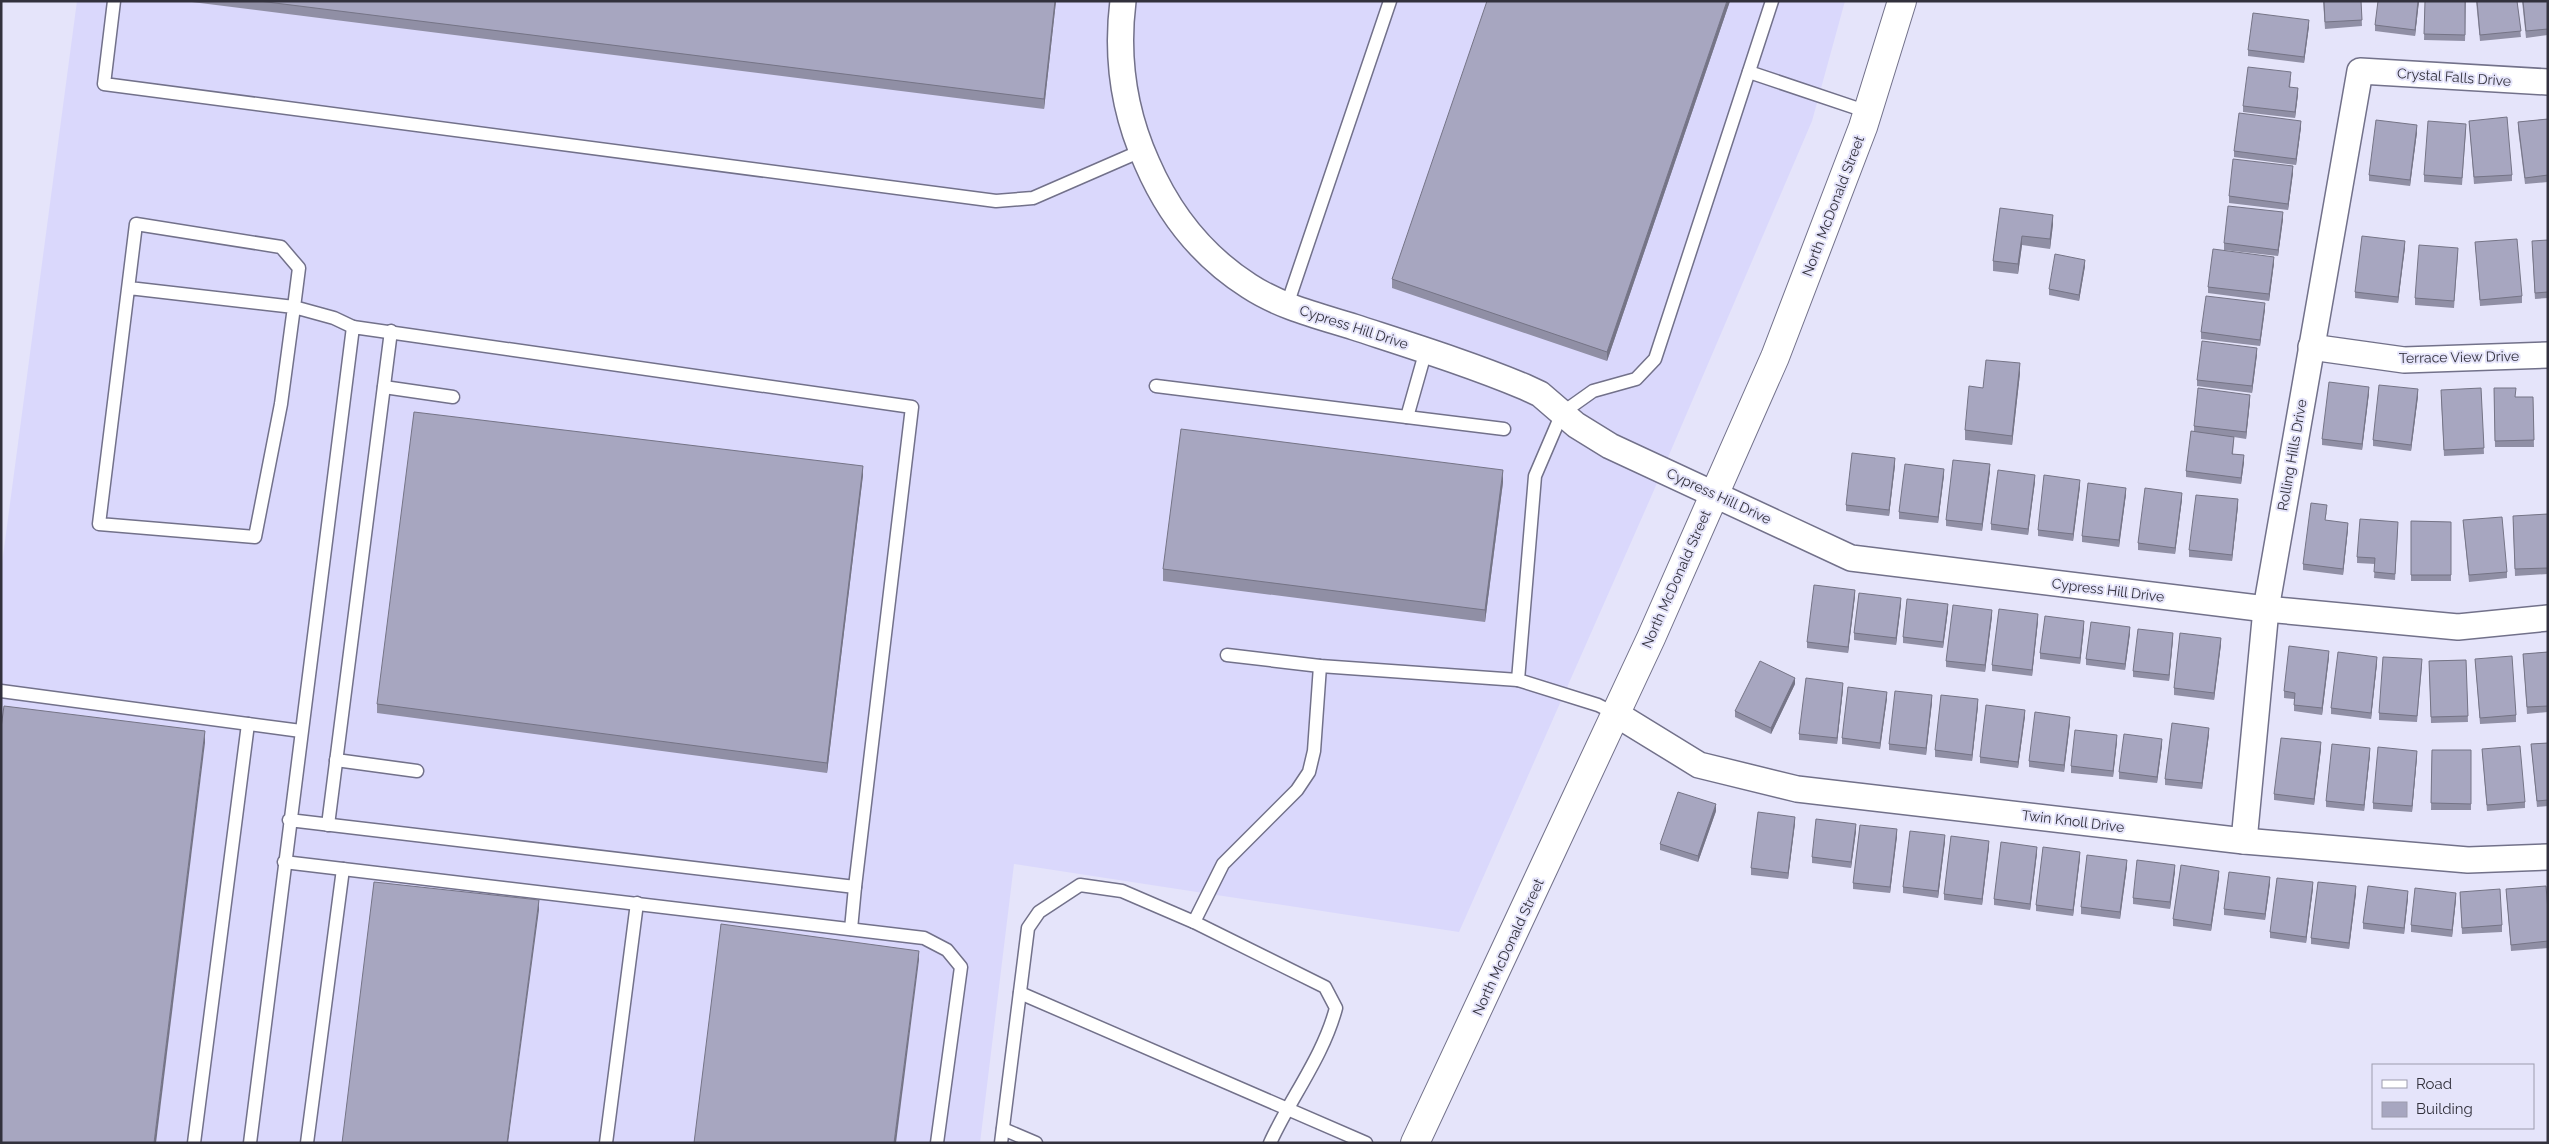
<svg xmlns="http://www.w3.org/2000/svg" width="2549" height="1144" viewBox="0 0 2549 1144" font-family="Raleway,sans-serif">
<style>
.built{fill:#dad8fc}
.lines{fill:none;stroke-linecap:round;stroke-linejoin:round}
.service-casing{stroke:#72718a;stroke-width:15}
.minor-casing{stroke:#72718a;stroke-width:28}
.primary-casing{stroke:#72718a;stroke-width:30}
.service{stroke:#fff;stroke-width:12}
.minor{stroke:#fff;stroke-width:25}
.primary{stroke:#fff;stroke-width:28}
.wall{fill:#908fa5}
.shaded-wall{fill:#757486}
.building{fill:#a7a6c0;stroke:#757486}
.labels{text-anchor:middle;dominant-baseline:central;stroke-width:4;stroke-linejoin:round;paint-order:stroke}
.street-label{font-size:14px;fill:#32313c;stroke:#e5e4fa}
</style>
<rect width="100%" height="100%" fill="#e5e4fa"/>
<path class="built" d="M77,1h1768l-33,120 -161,376 -192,435 -445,-68 -34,279h-979v-572z"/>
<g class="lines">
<g class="service-casing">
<g id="service">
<path d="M114,1l-10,83 892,117 37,-3 108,-47"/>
<path d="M1749,72l119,40"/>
<path d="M129,288l165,19 -13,97 -26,133 -156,-13 37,-300 145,23 18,21 -5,39 40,11 19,9"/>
<path d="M1287,305l103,-304"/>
<path d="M1156,386l348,43"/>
<path d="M384,387l69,10"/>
<path d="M1407,417l19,-67"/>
<path d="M1227,655l93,11 198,14"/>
<path d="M1,691l300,40"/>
<path d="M1616,714l-18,-9 -80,-25 17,-204 27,-63 31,-22 43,-12 19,-20 117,-358"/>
<path d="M336,760l81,11"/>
<path d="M328,825l63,-494"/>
<path d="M284,862l640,76 23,12 14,17 -24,176"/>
<path d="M1194,922l29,-58 74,-74 12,-18 5,-21 6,-85"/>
<path d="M851,929l4,-42"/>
<path d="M1020,993l346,150"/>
<path d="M1003,1129l33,14"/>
<path d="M194,1143l54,-419"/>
<path d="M250,1143l103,-816 559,80 -57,480 -566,-67"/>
<path d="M307,1143l36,-274"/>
<path d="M606,1143l31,-240"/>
<path d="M1001,1143l27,-215 11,-16 41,-27 42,6 72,31 131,65 11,21c-13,49 -45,89 -66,135"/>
</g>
</g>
<g class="minor-casing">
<g id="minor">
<path d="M1123,1c-7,56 1,111 24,162 22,51 55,93 102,123 32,21 70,30 105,41 58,19 116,37 171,60l15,7 36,31 34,21 241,112 415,51 192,18 90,-9"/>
<path d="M2311,347l93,13 144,-5"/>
<path d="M1616,714l83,51 98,24 447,52 224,19 80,-3"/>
<path d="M2244,841l22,-232 94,-538 188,11"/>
</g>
</g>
<g class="primary-casing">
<path id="primary" d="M1415,1143l236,-505 124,-281 88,-230 39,-126"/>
</g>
<use href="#service" class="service"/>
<use href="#minor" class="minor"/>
<use href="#primary" class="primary"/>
</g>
<g class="wall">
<path d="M184,1h872l-12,108z"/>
<path d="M1730,1l-123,360 -215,-73v-9z"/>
<path d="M2323,1h38l1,25 -37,3z"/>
<path d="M2419,1l-4,35 -40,-5v-6z"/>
<path d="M2425,1h41l-1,40 -41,-1z"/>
<path d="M2476,1h41l4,36 -41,4z"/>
<path d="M2522,1h26v34l-22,3z"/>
<path d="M2309,26l-5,37 -56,-7v-6z"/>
<path d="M2291,78l-1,9 8,7 -3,24 -52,-6v-6z"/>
<path d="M2548,119v63l-23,2 -7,-55v-7z"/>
<path d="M2469,121l43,54v6l-38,3z"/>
<path d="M2301,127l-5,38 -62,-8v-6z"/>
<path d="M2466,130l-4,55 -38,-3v-7z"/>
<path d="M2417,132l-7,54 -41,-5v-6z"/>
<path d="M2293,173l-5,37 -59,-7v-7z"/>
<path d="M2000,208l53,16 -3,25 -28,-4 -4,29 -25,-3v-10z"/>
<path d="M2283,219l-5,37 -54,-6v-7z"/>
<path d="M2548,240v58l-13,1 -3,-52z"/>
<path d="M2475,242l47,54v7l-42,3z"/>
<path d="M2405,247l-7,56 -43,-5v-6z"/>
<path d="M2458,254l-4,54 -39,-3v-7z"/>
<path d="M2274,263l-5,38 -61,-8v-6z"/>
<path d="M2085,266l-6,35 -30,-6v-6z"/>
<path d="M2265,309l-5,37 -59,-7v-7z"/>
<path d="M2257,354l-5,39 -55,-7v-6z"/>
<path d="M2020,373l-8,72 -47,-5v-10l18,-42z"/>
<path d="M2481,388l3,66 -40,2 -3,-60z"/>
<path d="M2494,388l22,9h17l1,50h-39z"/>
<path d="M2369,393l-7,57 -40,-5v-6z"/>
<path d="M2418,396l-7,55 -38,-5v-6z"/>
<path d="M2250,401l-4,38 -12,-2 -1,17 11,8 -3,22 -55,-7v-6l8,-39v-6z"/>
<path d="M1895,465l-6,51 -43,-5v-6z"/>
<path d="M1990,471l-8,60 -36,-5v-6z"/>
<path d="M863,475l-36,298 -450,-60v-9z"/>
<path d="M1944,475l-6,48 -39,-4v-7z"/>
<path d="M2035,481l-7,54 -37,-5v-6z"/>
<path d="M1503,482l-18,140 -322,-41v-12z"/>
<path d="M2080,486l-7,55 -35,-5v-6z"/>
<path d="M2126,494l-7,53 -37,-5v-6z"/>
<path d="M2182,499l-7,55 -37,-4v-7z"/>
<path d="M2238,506l-6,55 -43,-4v-7z"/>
<path d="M2327,511l-2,9 23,9 -5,46 -40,-5v-6z"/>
<path d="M2548,514v60l-33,2 -2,-54z"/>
<path d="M2463,520l44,52v6l-38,4z"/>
<path d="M2411,521l40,1v59h-40z"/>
<path d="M2398,528l-3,52 -21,-2 1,-14 -18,-1v-6z"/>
<path d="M1855,596l-7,57 -41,-5v-6z"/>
<path d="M1901,604l-5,41 -42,-5v-7z"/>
<path d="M1948,610l-5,38 -40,-5v-6z"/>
<path d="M1992,616l-7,56 -39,-5v-6z"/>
<path d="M2038,621l-6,55 -40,-5v-6z"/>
<path d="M2084,628l-4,36 -40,-5v-6z"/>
<path d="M2130,633l-5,37 -39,-5v-6z"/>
<path d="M2173,639l-4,42 -36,-4v-6z"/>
<path d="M2221,644l-7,56 -40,-5v-7z"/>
<path d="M2548,652v60l-21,2 -4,-60z"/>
<path d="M2329,657l-7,58 -28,-4v-12l-10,-1v-7z"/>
<path d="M2475,659l41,56v7l-36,2z"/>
<path d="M2466,660l2,62 -37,1 -2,-62z"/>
<path d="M2377,663l-6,56 -40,-5v-6z"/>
<path d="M2422,666l-5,56 -38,-2v-7z"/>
<path d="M1795,684l-24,50 -36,-17v-6z"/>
<path d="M1843,689l-6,55 -38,-4v-6z"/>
<path d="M1887,698l-7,51 -38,-5v-6z"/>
<path d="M1932,702l-6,53 -37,-5v-6z"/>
<path d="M1978,706l-6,55 -37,-4v-7z"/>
<path d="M2025,716l-7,52 -38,-5v-6z"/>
<path d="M2070,723l-6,49 -35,-5v-6z"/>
<path d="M2209,734l-7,55 -37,-4v-6z"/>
<path d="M2117,741l-4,36 -42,-4v-7z"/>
<path d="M2548,743v63l-11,1 -6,-63z"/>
<path d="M2162,745l-5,38 -38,-4v-7z"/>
<path d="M2321,749l-7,56 -40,-5v-6z"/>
<path d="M2482,749l43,53v6l-38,3z"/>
<path d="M2432,750h39v60h-40z"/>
<path d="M2370,754l-6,57 -38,-4v-6z"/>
<path d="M2417,757l-5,55 -39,-3v-6z"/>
<path d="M1716,811l-18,51 -38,-12v-6z"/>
<path d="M1795,823l-7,56 -37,-4v-7z"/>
<path d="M1856,831l-5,37 -39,-5v-6z"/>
<path d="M1897,836l-7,57 -37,-4v-6z"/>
<path d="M1945,841l-7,57 -35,-5v-6z"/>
<path d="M1989,847l-7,58 -38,-5v-6z"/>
<path d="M2037,853l-7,57 -36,-5v-6z"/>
<path d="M2080,858l-7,58 -37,-5v-6z"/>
<path d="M2127,866l-7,53 -39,-5v-7z"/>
<path d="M2175,871l-5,38 -37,-5v-6z"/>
<path d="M2219,877l-8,54 -38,-5v-7z"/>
<path d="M2270,883l-5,37 -41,-5v-6z"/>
<path d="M2313,888l-7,55 -36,-5v-6z"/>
<path d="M2506,889l42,22v37l-37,3z"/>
<path d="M2460,892l42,33v7l-40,2z"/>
<path d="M2356,893l-7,56 -38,-5v-6z"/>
<path d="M2408,898l-4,36 -41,-5v-6z"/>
<path d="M2456,899l-4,38 -41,-5v-7z"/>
</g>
<g class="shaded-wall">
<path d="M1055,1h1l-12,108v-10z"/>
<path d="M1727,1h3l-123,360v-9z"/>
<path d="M2418,1h1l-4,35v-6z"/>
<path d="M2309,20v6l-5,37v-6z"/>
<path d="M2298,88v6l-3,24v-6z"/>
<path d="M2301,121v6l-5,38v-6z"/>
<path d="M2417,125v7l-7,54v-6z"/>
<path d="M2293,166v7l-5,37v-6z"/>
<path d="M2283,212v7l-5,37v-6z"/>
<path d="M2053,215v9l-3,25v-10z"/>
<path d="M2022,236v9l-4,29v-10z"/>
<path d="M2405,241v6l-7,56v-6z"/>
<path d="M2274,257v6l-5,38v-7z"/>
<path d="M2085,260v6l-6,35v-6z"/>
<path d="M2265,303v6l-5,37v-6z"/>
<path d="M2257,348v6l-5,39v-7z"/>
<path d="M2020,363v10l-8,72v-9z"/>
<path d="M2369,387v6l-7,57v-6z"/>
<path d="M2418,389v7l-7,55v-6z"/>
<path d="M2250,395v6l-4,38v-7z"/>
<path d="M2244,455v7l-3,22v-6z"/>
<path d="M1895,458v7l-6,51v-6z"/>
<path d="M1990,464v7l-8,60v-7z"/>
<path d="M863,466v9l-36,298v-10z"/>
<path d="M1944,469v6l-6,48v-6z"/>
<path d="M1503,470v12l-18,140v-12z"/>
<path d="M2035,475v6l-7,54v-6z"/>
<path d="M2080,480v6l-7,55v-7z"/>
<path d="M2126,488v6l-7,53v-7z"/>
<path d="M2182,493v6l-7,55v-6z"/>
<path d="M2238,499v7l-6,55v-6z"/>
<path d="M2348,523v6l-5,46v-6z"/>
<path d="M1855,590v6l-7,57v-6z"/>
<path d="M1901,598v6l-5,41v-7z"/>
<path d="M1948,604v6l-5,38v-6z"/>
<path d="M1992,610v6l-7,56v-7z"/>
<path d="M2038,614v7l-6,55v-6z"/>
<path d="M2084,621v7l-4,36v-6z"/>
<path d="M2130,627v6l-5,37v-6z"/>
<path d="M2173,633v6l-4,42v-6z"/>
<path d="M2221,638v6l-7,56v-7z"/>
<path d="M2329,651v6l-7,58v-7z"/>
<path d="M2377,657v6l-6,56v-6z"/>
<path d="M1795,678v6l-24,50v-6z"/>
<path d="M1843,683v6l-6,55v-6z"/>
<path d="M1887,692v6l-7,51v-6z"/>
<path d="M1932,695v7l-6,53v-7z"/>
<path d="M1978,699v7l-6,55v-6z"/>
<path d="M2025,710v6l-7,52v-6z"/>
<path d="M2070,717v6l-6,49v-7z"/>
<path d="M2209,728v6l-7,55v-6z"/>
<path d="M205,731v12l-49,400h-2z"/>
<path d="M2117,735v6l-4,36v-6z"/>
<path d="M2162,739v6l-5,38v-6z"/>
<path d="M2321,742v7l-7,56v-6z"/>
<path d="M2370,748v6l-6,57v-6z"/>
<path d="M2417,751v6l-5,55v-6z"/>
<path d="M1716,804v7l-18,51v-6z"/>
<path d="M1795,817v6l-7,56v-6z"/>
<path d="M1856,824v7l-5,37v-6z"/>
<path d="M1897,829v7l-7,57v-6z"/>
<path d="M1945,835v6l-7,57v-7z"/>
<path d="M1989,841v6l-7,58v-6z"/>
<path d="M2037,847v6l-7,57v-6z"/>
<path d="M2080,852v6l-7,58v-6z"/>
<path d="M2127,860v6l-7,53v-7z"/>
<path d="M2175,865v6l-5,38v-7z"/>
<path d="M2219,871v6l-8,54v-6z"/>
<path d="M2270,877v6l-5,37v-6z"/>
<path d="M2313,882v6l-7,55v-6z"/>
<path d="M2356,886v7l-7,56v-6z"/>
<path d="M2408,891v7l-4,36v-6z"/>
<path d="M2456,893v6l-4,38v-7z"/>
<path d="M539,900v10l-31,233h-1z"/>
<path d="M919,951v9l-23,183h-2z"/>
</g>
<g class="building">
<path d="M259,1h796l-11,98z"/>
<path d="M1487,1h240l-120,351 -215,-73z"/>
<path d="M2324,1h37l1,19 -37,2z"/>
<path d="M2378,1h40l-3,29 -40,-5z"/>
<path d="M2425,1h40v34l-41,-1z"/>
<path d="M2477,1h40l4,30 -41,4z"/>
<path d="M2523,1h25v28l-22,2z"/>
<path d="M2253,13l56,7 -5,37 -56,-7z"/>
<path d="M2248,67l43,5 -2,15 9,1 -3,24 -52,-6z"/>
<path d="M2239,113l62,8 -5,38 -62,-8z"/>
<path d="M2507,117l5,58 -38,2 -5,-56z"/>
<path d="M2548,119v56l-23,3 -7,-56z"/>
<path d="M2376,120l41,5 -7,55 -41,-5z"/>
<path d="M2428,121l38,3 -4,54 -38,-3z"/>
<path d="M2233,159l60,7 -5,38 -59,-8z"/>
<path d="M2228,206l55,6 -5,38 -54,-7z"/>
<path d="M2000,208l53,7 -3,24 -28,-3 -4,28 -25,-3z"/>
<path d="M2362,236l43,5 -7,56 -43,-5z"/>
<path d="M2517,239l5,57 -42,4 -5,-58z"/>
<path d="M2548,240v52l-13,1 -3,-52z"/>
<path d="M2419,245l39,3 -4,53 -39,-3z"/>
<path d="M2213,249l61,8 -5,37 -61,-7z"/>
<path d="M2055,254l30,6 -6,35 -30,-6z"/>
<path d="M2206,296l59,7 -5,37 -59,-8z"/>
<path d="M2202,341l55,7 -5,38 -55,-6z"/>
<path d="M1986,360l34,3 -8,73 -47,-6 4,-44 14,2z"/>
<path d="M2329,382l40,5 -7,57 -40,-5z"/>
<path d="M2379,385l39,4 -7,56 -38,-5z"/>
<path d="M2198,388l52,7 -4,37 -52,-6z"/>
<path d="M2481,388l3,60 -40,2 -3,-60z"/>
<path d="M2494,388h22l-1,9h18l1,43 -39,1z"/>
<path d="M414,412l449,54 -36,297 -450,-59z"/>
<path d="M1181,429l322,41 -18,140 -322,-41z"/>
<path d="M2191,431l43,6 -2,17 12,1 -3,23 -55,-7z"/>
<path d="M1852,453l43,5 -6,52 -43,-5z"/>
<path d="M1953,460l37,4 -8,60 -36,-4z"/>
<path d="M1905,464l39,5 -6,48 -39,-5z"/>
<path d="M1998,470l37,5 -7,54 -37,-5z"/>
<path d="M2044,475l36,5 -7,54 -35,-4z"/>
<path d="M2088,483l38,5 -7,52 -37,-4z"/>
<path d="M2145,488l37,5 -7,55 -37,-5z"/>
<path d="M2196,495l42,4 -6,56 -43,-5z"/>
<path d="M2311,503l16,2 -2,15 23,3 -5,46 -40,-5z"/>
<path d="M2548,514v54l-33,1 -2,-53z"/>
<path d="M2502,517l5,55 -38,3 -6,-55z"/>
<path d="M2360,519l38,3 -3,52 -21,-2 1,-14 -18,-1z"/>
<path d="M2411,521l40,1v53h-40z"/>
<path d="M1814,585l41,5 -7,57 -41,-5z"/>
<path d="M1859,593l42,5 -5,40 -42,-5z"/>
<path d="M1907,599l41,5 -5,38 -40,-5z"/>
<path d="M1953,605l39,5 -7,55 -39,-4z"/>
<path d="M1999,609l39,5 -6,56 -40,-5z"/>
<path d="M2045,616l39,5 -4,37 -40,-5z"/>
<path d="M2091,622l39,5 -5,37 -39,-5z"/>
<path d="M2138,629l35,4 -4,42 -36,-4z"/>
<path d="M2180,633l41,5 -7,55 -40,-5z"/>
<path d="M2289,646l40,5 -7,57 -28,-3 1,-12 -11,-2z"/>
<path d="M2338,652l39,5 -6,56 -40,-5z"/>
<path d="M2548,652v54l-21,1 -4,-53z"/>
<path d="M2512,656l4,59 -36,3 -5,-59z"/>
<path d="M2383,657l39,2 -5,57 -38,-3z"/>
<path d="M2466,660l2,56 -37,1 -2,-56z"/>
<path d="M1760,661l35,17 -24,50 -36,-17z"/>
<path d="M1806,678l37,5 -6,55 -38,-4z"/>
<path d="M1848,687l39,5 -7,51 -38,-5z"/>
<path d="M1895,691l37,4 -6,53 -37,-4z"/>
<path d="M1941,695l37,4 -6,56 -37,-5z"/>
<path d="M1986,705l39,5 -7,52 -38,-5z"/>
<path d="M4,706l201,25 -51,412h-153v-415z"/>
<path d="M2035,712l35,5 -6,48 -35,-4z"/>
<path d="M2172,723l37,5 -7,55 -37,-4z"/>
<path d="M2075,730l42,5 -4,36 -42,-5z"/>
<path d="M2124,734l38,5 -5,38 -38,-5z"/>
<path d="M2281,738l40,4 -7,57 -40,-5z"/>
<path d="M2548,743v57l-11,1 -6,-57z"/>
<path d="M2332,744l38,4 -6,57 -38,-4z"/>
<path d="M2520,746l5,56 -38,3 -5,-56z"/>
<path d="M2378,747l39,4 -5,55 -39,-3z"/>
<path d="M2432,750h39v54l-40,-1z"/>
<path d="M1678,792l38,12 -18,52 -38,-12z"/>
<path d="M1758,812l37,5 -7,56 -37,-5z"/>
<path d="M1816,819l40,5 -5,38 -39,-5z"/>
<path d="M1860,825l37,4 -7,58 -37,-4z"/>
<path d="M1910,831l35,4 -7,56 -35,-4z"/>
<path d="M1951,836l38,5 -7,58 -38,-5z"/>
<path d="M2001,842l36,5 -7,57 -36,-5z"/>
<path d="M2043,847l37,5 -7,58 -37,-5z"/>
<path d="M2087,855l40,5 -7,52 -39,-5z"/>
<path d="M2137,860l38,5 -5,37 -37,-4z"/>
<path d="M2181,865l38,6 -8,54 -38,-6z"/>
<path d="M2229,872l41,5 -5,37 -41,-5z"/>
<path d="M2277,878l36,4 -7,55 -36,-5z"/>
<path d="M374,882l165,18 -32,243h-165z"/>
<path d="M2318,882l38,4 -7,57 -38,-5z"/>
<path d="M2368,886l40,5 -4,37 -41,-5z"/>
<path d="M2546,886l2,25v30l-37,4 -5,-56z"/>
<path d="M2415,888l41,5 -4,37 -41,-5z"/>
<path d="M2500,889l2,36 -40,3 -2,-36z"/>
<path d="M721,924l198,27 -25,192h-200z"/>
</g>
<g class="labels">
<g class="street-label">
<text transform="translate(2454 77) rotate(4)">Crystal Falls Drive</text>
<text transform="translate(1833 206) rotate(-69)">North McDonald Street</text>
<text transform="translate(1354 327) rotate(18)">Cypress Hill Drive</text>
<text transform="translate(2459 357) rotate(-1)">Terrace View Drive</text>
<text transform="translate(2292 455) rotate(-80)">Rolling Hills Drive</text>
<text transform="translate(1719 496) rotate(25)">Cypress Hill Drive</text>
<text transform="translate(1676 579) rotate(-66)">North McDonald Street</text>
<text transform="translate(2108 590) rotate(7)">Cypress Hill Drive</text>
<text transform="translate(2073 821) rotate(7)">Twin Knoll Drive</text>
<text transform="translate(1508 947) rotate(-65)">North McDonald Street</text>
</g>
</g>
<rect width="2549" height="1144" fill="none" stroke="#32313c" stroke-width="5"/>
<rect x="2372" y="1064" width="162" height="65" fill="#e5e4fa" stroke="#9d9cae"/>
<rect x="2382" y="1080" width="25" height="8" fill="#ffffff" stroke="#9d9cae"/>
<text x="2416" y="1089" font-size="15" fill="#32313c">Road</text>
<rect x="2382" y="1102" width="25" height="15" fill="#a7a6c0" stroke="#9d9cae"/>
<text x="2416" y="1114" font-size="15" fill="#32313c">Building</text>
</svg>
